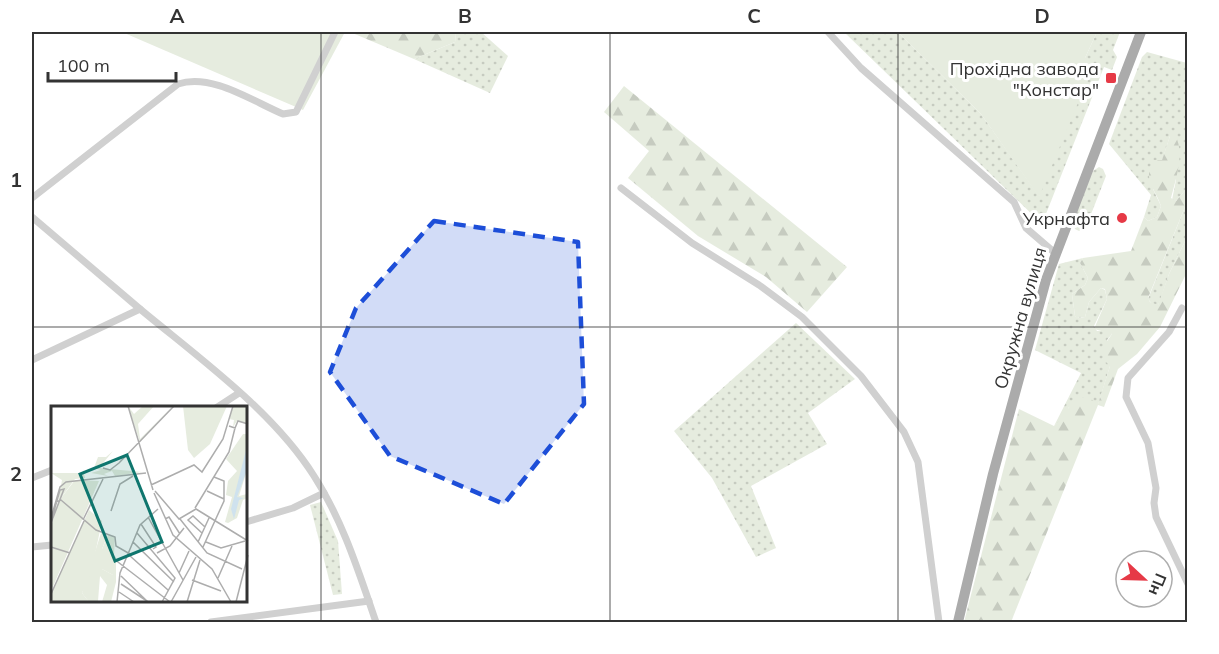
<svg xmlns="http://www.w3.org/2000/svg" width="1219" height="654" viewBox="0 0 1219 654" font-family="Mulish,sans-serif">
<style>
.grass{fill:url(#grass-dots)}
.forest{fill:url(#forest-firs)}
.garden{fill:#e6ecdf}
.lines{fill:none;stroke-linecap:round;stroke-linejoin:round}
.street{stroke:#d0d0d0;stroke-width:7}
.primary{stroke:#ababab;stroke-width:10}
.marked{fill:#1d4ed8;fill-opacity:0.2;stroke:#1d4ed8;stroke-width:4.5;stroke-dasharray:12 8;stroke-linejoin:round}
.grid{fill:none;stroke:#333;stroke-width:1.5;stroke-opacity:0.55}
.poi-dot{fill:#e63946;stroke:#fff;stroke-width:2}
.labels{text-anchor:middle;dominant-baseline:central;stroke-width:6;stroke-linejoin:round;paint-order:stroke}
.poi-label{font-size:18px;fill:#333;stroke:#fff;text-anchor:end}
.street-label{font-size:18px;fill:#333;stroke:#fff}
.inset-road{fill:none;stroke:#adadad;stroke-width:1.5}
.view{fill:#0f766e;fill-opacity:0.15;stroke:#0f766e;stroke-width:3}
.inset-edge{fill:none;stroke:#333;stroke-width:3}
.neatline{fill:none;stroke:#333;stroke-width:2}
.grid-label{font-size:20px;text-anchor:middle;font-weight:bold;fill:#333}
</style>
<defs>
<pattern id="grass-dots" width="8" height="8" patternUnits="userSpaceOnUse" patternTransform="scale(1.5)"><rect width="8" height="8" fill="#e6ecdf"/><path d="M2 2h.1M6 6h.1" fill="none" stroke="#c6cbc0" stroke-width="1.8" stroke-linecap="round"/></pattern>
<pattern id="forest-firs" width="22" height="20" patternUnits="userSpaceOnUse" patternTransform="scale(1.5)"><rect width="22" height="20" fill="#e6ecdf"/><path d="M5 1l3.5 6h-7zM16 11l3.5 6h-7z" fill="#c6cbc0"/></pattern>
</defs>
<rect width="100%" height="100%" fill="#fff"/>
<g class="grass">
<path d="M456,32h25l27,24 -18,37 -76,-34 41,-17z"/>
<path d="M844,32h54l83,82 58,82 46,-138 12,-26h23l-7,18 4,7 -5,13 -8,-3 -62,157z"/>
<path d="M1147,52l40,11v125l-11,13 -4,-1 4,-20 -6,-44 -17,53 8,17 -4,11 -9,4 -4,-4 7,-22 -42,-51 33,-87z"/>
<path d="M1099,167l4,2 3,7 -20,51 -7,4 -4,-2 -3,-7 21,-51z"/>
<path d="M1187,202v35l-18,37 -9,27 -2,4h-5l-5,-6z"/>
<path d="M1083,258l-3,5 8,15 -3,7 -13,9 3,22 3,2 7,-1 4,-15 12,-14 4,2 2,9 -13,27 3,5h11l4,3 -5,6 3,26 -12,39 -29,2 -4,10 -11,9 27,-53 -46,-23 24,-86z"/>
<path d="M796,323l59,56 -47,34 19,31 -76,42 25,62 -20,9 -44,-79 -38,-47z"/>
<path d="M321,502l17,39 4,53 -9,1 -23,-90z"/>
</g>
<g class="forest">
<path d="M350,32h106l-1,10 -41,17z"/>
<path d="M624,86l223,181 -40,45 -41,-35 -68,-41 -70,-58 21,-27 -45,-39z"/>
<path d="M1175,135c10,17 1,44 -4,63l5,3 11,-13v14l-39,96 2,4 8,3 11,-31 18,-37v35l-27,55 -23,27 -19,15 -14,38 -6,-2 -87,217h-47l55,-213 35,17c12,-10 16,-29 34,-29l10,7 12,-38 -7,-7v-12l9,-13 -18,-5 13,-30 -2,-10 -4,-1 -12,14 -4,15 -8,1 -2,-2 -3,-22 13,-9 3,-7 -8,-15 3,-5 48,-7 13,-34 4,4 9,-4 4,-11c-7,-20 -18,-24 -8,-46h9l8,-24z"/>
</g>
<g class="garden">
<path d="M122,32h223l-42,78z"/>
<path d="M898,32h199l-12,26 7,11 -53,128 -58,-83z"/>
</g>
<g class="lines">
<g class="street">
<path d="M828,32l33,36 153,134 12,26 29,25"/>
<path d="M621,188l71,55 67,42 43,32 59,59 43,56 14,30 21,160"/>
<path d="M32,198l146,-114c34,-11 74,17 105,30l13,-2 39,-80"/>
<path d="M32,217l108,92"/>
<path d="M1182,308l-13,24 -41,46 -2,19 22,46 8,45 -2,15 2,14 32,67"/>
<path d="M32,360l108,-51c59,49 133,102 174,167 29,45 45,97 62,146"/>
<path d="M216,408l23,-15"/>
<path d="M32,478l20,-8"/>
<path d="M246,522l47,-14 31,-15"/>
<path d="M32,547l20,-2"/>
<path d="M211,622l158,-21"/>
</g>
<path class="primary" d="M958,622l35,-148 53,-194 95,-248"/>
</g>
<path class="marked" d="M434,221l144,21 6,162 -80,100 -114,-48 -60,-84 26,-64z"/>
<path class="grid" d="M321,32v590M610,32v590M898,32v590M32,327h1156"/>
<g class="poi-dot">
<rect x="1105" y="72" width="12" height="12" rx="3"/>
<circle cx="1122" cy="218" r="6"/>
</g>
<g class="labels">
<g class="poi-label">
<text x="1099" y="68">Прохідна завода<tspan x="1099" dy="21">"Констар"</tspan></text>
<text x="1110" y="218">Укрнафта</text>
</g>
<g class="street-label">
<text transform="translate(1020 318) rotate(-74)">Окружна вулиця</text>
</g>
</g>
<g transform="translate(51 406)">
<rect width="196" height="196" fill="#fff"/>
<path d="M77,0l6,8 9,-8h11l-16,18 2,15 33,-33 -33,36zM192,28h4v12l-9,42 9,-18 -8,26 8,-2v4l-4,2 -6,18 -9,5 -3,-1 7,-25 -6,-2 2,-14 9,-10 -11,-12zM32,63l2,9 -10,1 -17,23 4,-22 -11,-7h32zM50,127l6,3 -5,13v20l11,6v-14l3,-5v26l-5,20h-9l5,-17 -7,-9 -2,25 -9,1 -7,-9z" fill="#e6ecdf"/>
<path d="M62,45l-14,17 43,4 -27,4 -3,-5 -8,3 4,2 -17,-3 10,-3 -7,-2 4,-11h8z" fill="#e6ecdf"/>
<path d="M132,0h44l-17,38 -16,14 -6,-8zM182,0h14v18l-10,-3 -4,6 1,-7 -5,-1zM24,74l24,1 -48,110v-64l7,-25zM38,104l13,11 -11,52 -9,20 7,9h-38v-8zM57,129l7,1 -2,39 -11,-6v-20z" fill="#e6ecdf"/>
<path d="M196,40v24l-10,27 7,1 -5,2 -5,19 -3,-10z" fill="#cfe2ee"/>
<path class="inset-road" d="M77,0l25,84M178,20l6,2 3,-7 10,3M52,62l7,2 9,-7 55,-57M100,79l43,-20 8,7 21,-33 10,-33M104,85l24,28 17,-10 52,32M156,85l17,8M103,87l19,42 39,34 19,33M5,96l5,-2 35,30 19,7 1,9 14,8M144,102l34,-56 6,-24M107,103l-18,16 -7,17 41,40M60,105l9,-27 13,-8M97,111l35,63M0,112l9,-31 6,-5 80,-9M114,113l4,-2 11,17M129,113l27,34 35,16M32,114l20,-41M0,116l9,-32 4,-1 -13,34M90,118l15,23 -3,2M86,127l38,45 -13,24M151,127l-14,-13 5,-4 12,11M147,136l11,-24M155,136l15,6 24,-7M0,141l19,6M152,141l21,-46v-20l-10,-4M106,147l13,-7 14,-18M78,149l39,35M63,153l56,43M128,167l10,-22M70,170l27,26M167,172l14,-32M141,174l29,11M70,178l26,17M68,186l15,10M0,188l33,-73M66,196l3,-29 13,-31M120,196l25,-45M136,196l13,-42M185,196l12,-47"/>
<path class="view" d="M76,49l35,87 -47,19 -35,-87z"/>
<rect width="196" height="196" class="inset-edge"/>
</g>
<rect width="1219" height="654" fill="none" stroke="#ffffff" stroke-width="66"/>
<g transform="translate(1144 579) rotate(112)"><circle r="28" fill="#ffffff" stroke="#adadad" stroke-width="1.5"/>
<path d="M0-4.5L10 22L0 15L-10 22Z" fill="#e63946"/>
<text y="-9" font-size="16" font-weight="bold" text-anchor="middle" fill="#333333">Пн</text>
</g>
<path d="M48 72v9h128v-9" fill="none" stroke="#333333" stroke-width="3"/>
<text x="57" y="72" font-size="18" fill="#333333" stroke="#ffffff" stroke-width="4.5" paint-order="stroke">100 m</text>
<rect x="33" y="33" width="1153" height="588" class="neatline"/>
<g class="grid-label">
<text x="177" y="23">A</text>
<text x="465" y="23">B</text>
<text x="754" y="23">C</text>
<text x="1042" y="23">D</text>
<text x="16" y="187">1</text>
<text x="16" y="481">2</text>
</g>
</svg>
